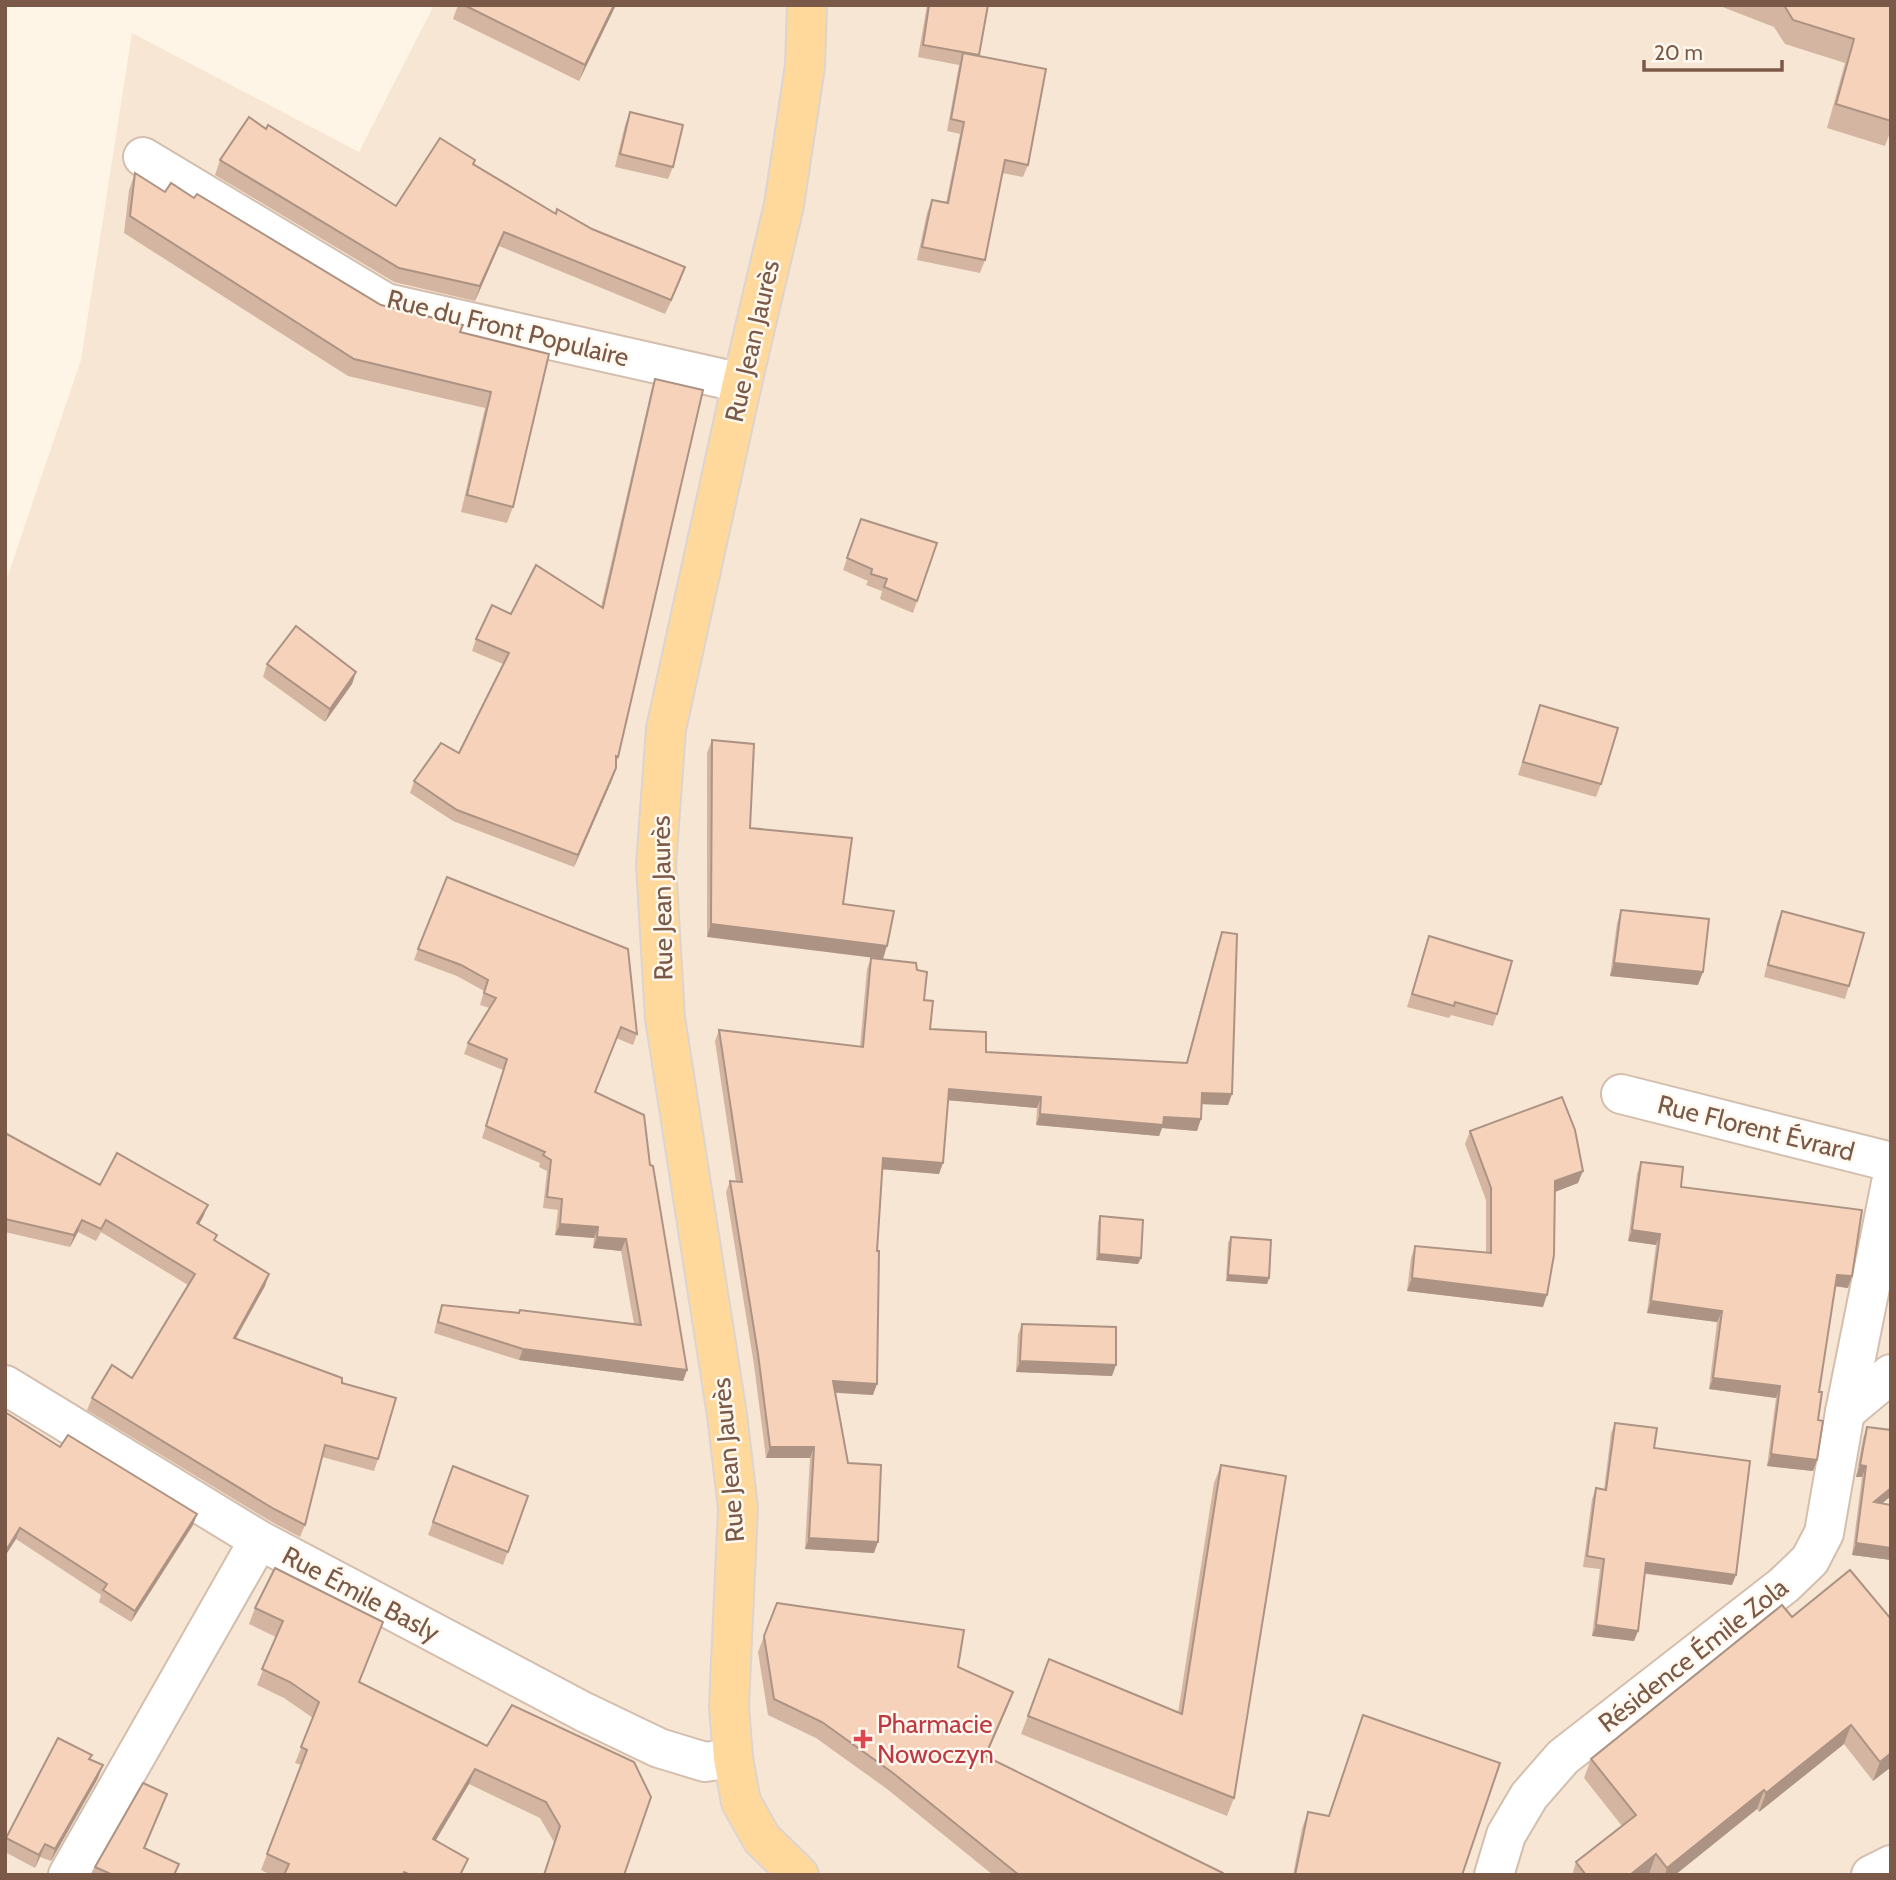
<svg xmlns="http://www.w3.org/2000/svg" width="1896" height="1880" viewBox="0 0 1896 1880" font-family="Cabin,sans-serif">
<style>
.residential{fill:#f7e6d4}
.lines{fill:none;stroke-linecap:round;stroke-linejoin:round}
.minor-casing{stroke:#d4bead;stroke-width:42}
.major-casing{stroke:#ddd4cf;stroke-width:42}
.minor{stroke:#fff;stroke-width:38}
.major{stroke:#ffd99c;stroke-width:38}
.wall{fill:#d4b5a1}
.shaded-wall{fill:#ac9383}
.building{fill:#f6d2bb;stroke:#ac9383;stroke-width:2}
.health-dot{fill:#e0444e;stroke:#fff8ee;stroke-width:2.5}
.labels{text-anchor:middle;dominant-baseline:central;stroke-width:5;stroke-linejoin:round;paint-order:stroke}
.street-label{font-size:26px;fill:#7b5948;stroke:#fff8ee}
.health-label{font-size:26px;fill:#be3a42;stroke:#fff8ee;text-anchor:start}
</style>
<rect width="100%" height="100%" fill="#fef5e6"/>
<path class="residential" d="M434,5h1457v1870h-1886v-1291l76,-224 51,-327 227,119z"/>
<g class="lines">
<g class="minor-casing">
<g id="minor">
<path d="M143,157l243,146 356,80"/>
<path d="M1621,1094l270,68"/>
<path d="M5,1385l254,155 325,172 75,36 46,14 28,-4"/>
<path d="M1845,1412l46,-38"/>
<path d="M68,1875l191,-335"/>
<path d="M1494,1875l12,-40 23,-39 34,-39 221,-172 26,-25 14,-27 21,-121 46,-229"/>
<path d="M1871,1875l20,-10"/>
</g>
</g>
<g class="major-casing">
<path id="major" d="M799,1875l-37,-36 -21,-37 -8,-44 -4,-52 9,-198 -11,-93 -62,-397 -9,-153 10,-136 76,-346 42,-178 21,-139 2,-61"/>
</g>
<use href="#minor" class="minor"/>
<use href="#major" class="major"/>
</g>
<g class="wall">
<path d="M458,5h158l-37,76 -126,-62z"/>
<path d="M927,5h61l-9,51 49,109 -5,12 -21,-4 -17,87 -5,13 -63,-13 10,-47 5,-13 14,3 14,-69 -13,-3 12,-66 -41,-8z"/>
<path d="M1720,5h171v125l-6,16 -58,-18 18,-65 -60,-19 -11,-17 -54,-21z"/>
<path d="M630,112l43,55 -5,12 -53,-12 10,-42z"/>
<path d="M220,160l176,46 79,-46 -1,4 82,50 124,67 -15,33 -166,-68 -24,55 -81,-19 -179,-107z"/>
<path d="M135,173l30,19 29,6 187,107 79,27 89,22 -36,153 -6,16 -46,-11 24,-104 -137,-32 -224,-143 5,-43z"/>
<path d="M655,379l-37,378 -6,23 -38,87 -121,-46 -43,-28 4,-12 45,-28 44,-89 -31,-13 4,-12 35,-25 90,-7 50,-216z"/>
<path d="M861,519l76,24 -24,70 -33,-14 2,-8 -16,-6 2,-4 -25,-11z"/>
<path d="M267,664l89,8 -4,12 -27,38 -62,-45z"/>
<path d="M1540,705l61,79 -5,13 -78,-22z"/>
<path d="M712,740l38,88 -43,109v-184z"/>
<path d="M1621,910l77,75 -88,-9 7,-53z"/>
<path d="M1782,911l67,75 -4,13 -81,-22 13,-54z"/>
<path d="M1222,932l10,162 -4,11 -26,-1 -5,27 -35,-3 -3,8 -123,-11 1,-17 -89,-8 -9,74 -57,-5 -5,82 -4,144 -38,-2 13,70 26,90 -69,-4 5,-91h-44l-12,-93 -28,-173 4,-11 6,1 -21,-141 4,-11 141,17 7,-78 4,-11 46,12 13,59 56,23 200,11 32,-120z"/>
<path d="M1429,936l68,78 -4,12 -42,-11 -2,3 -42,-11z"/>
<path d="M418,949l219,85 -4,11 -17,-7 -20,54 54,73 37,205 -4,11 -164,-21 -85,-27 4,-16 4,-12 76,8 2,-3 114,14 -13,-73 -28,-3 1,-10 -39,-3 3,-25 -15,-2 4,-37 -8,-4 1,-4 -58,-25 21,-68 -39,-16 4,-11 22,-35 -10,-3 4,-14 -27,-15 -43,-16z"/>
<path d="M1470,1131l108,52 -24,9 -11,115 -136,-16 4,-33 4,-12 71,7v-53l-21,-56z"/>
<path d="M5,1133l95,52 108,20 -5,12 -4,7 16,17 50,45 -29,53 106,44 36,76 -4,12 -52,-14 -17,68 -5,12 -30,-16 -183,-111 5,-12 40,-20 56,-93 -87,-53 -5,9 -18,-9 -8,15 -65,-15z"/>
<path d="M1641,1162l207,126 -13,-2 -16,106 -2,68 -4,11 -46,-5 9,-68 -67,-9 8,-67 -70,-9 9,-68 -28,-4 9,-67z"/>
<path d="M1100,1216l41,42 -3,6 -42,-4 2,-38z"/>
<path d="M1231,1237l38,41 -2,6 -41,-3 2,-38z"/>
<path d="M1022,1324l90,52 -96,-4 2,-37z"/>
<path d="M1615,1423l39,25 78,137 -87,-11 -7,57 -4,10 -42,-5 8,-67 -17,-2 9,-68 4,-11 8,2 7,-57z"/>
<path d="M1867,1427l15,76 9,2v55l-39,-5 10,-78h-6l7,-39z"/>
<path d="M60,1447l137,67 -4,11 -62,97 -32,-20 2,-7 -85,-56 -11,17z"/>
<path d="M1221,1465l13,333 -7,18 -206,-82 28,-75 129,54 36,-230z"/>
<path d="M453,1466l75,30 -25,69 -75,-30z"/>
<path d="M275,1568l84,114 128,64 137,129h-80l10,-33 -14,-24 -71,-34 -33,56 27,35h-192l-10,-5 40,-105 -6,-2 18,-45 -29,-20 -27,-13 19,-48 -27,-13 6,-16z"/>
<path d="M1782,1605l109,162 -18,14 -29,-37 -85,68 -2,-3 -82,66h-25l-1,-1 -1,1h-76l4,-13 46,-36 -38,-48 7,-19z"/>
<path d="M764,1636l194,31 49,41 -21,48 237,119h-230l-106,-86 -71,-51 -48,-23 -10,-63z"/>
<path d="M58,1738l32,22 8,18 -47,83 -11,-4 -5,11 -30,-16v-12z"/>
<path d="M162,1807l-17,41 30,27h-83l3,-8z"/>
<path d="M1308,1812l154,63h-169l9,-47z"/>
</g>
<g class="shaded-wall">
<path d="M614,5h2l-37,76 6,-16z"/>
<path d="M504,232l-5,14 -24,55 5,-15z"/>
<path d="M685,267l-5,14 -15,33 6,-14z"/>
<path d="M356,672l-4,12 -27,38 5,-13z"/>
<path d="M616,768l-4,12 -38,87 4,-12z"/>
<path d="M711,924l176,22 -4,13 -176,-22z"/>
<path d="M1614,963l89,9 -5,13 -88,-9z"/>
<path d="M949,1089l92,8 -4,11 -92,-8z"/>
<path d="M1202,1093l30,1 -4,11 -30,-1z"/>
<path d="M1040,1114l124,3 37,2 -4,12 -35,-3 -3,8 -123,-11z"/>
<path d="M883,1158l60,5 -4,11 -60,-5z"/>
<path d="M1583,1171l-5,12 -28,11 5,-13z"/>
<path d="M208,1205l-5,12 -10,18 4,-12z"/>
<path d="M82,1220l-4,12 -8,15 4,-12z"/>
<path d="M560,1224l38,3 -4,11 -39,-3z"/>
<path d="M1632,1230l28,4 -4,11 -28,-4z"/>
<path d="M597,1237l29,2 -5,12 -28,-3z"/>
<path d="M1099,1254l42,4 -3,6 -42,-4z"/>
<path d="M269,1274l-4,12 -36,64 5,-12z"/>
<path d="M1228,1275l41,3 -2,6 -41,-3z"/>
<path d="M1837,1275l15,1 -4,12 -15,-2z"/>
<path d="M1412,1278l135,17 -4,12 -136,-16z"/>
<path d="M1651,1301l71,10 -5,11 -70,-9z"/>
<path d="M523,1349l164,21 -4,11 -164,-21z"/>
<path d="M1020,1361l96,4 -4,11 -96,-4z"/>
<path d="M1713,1378l67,8 -4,12 -67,-9z"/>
<path d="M833,1381l44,3 -4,11 -44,-3z"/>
<path d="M770,1447h44l-4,11h-44z"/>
<path d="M1771,1454l46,6 -4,11 -46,-5z"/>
<path d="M1860,1465l6,1 -4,11h-6z"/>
<path d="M1891,1488v8l-21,18 4,-12z"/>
<path d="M197,1514l-4,11 -62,97 4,-11z"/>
<path d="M20,1528l-4,11 -11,17v-4z"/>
<path d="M809,1538l69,4 -4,11 -69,-4z"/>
<path d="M1856,1543l35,5v12l-39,-5z"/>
<path d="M1646,1563l90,12 -4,10 -89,-12z"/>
<path d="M1596,1625l42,6 -4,10 -42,-5z"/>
<path d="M1013,1692l-6,16 -28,64 6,-16z"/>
<path d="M1851,1725l-7,19 -85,68 7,-19z"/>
<path d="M1891,1753v14l-18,14 7,-19z"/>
<path d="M103,1765l-5,13 -47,83 4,-12z"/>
<path d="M475,1769l-6,15 -42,71 6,-16z"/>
<path d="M1764,1790l-7,19 -82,66h-10l2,-7z"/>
<path d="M45,1844l-5,13 -5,11 4,-13z"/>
<path d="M1656,1854l-7,20 -1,1h-18z"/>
</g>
<g class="building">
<path d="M464,5h150l-29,60z"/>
<path d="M929,5h59l-9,50 -56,-10z"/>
<path d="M1784,5h107v116l-55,-17 18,-65 -61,-19z"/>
<path d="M963,53l83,16 -18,96 -23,-5 -20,100 -63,-13 10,-47 16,3 16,-81 -13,-3z"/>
<path d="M630,112l53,13 -10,42 -53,-13z"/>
<path d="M249,117l17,12 2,-4 128,81 44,-68 35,22 -2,4 83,50 1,-5 35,20 93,38 -14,33 -167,-68 -24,54 -81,-18 -179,-108z"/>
<path d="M135,173l30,19 6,-9 23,15 3,-4 184,111 82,20 -3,7 89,22 -36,153 -46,-12 24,-103 -137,-33 -224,-143z"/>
<path d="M655,379l48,11 -85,367 -2,-1v12l-38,87 -121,-45 -43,-29 27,-38 18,10 50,-100 -33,-14 16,-34 19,9 25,-49 67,43z"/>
<path d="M861,519l76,24 -20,58 -33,-14 3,-8 -16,-5 1,-5 -25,-11z"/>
<path d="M296,626l60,46 -26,37 -63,-45z"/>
<path d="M1540,705l78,23 -17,56 -78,-22z"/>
<path d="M712,740l42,4 -4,84 102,10 -9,66 51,7 -7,35 -176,-22z"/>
<path d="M447,877l181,72 9,85 -16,-7 -26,65 49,23 6,50 3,1 34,204 -164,-21 -85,-27 4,-17 77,8 1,-3 121,15 -15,-86 -29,-2 1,-10 -38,-3 2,-25 -15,-2 4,-37 -8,-5 2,-3 -59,-26 21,-67 -39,-16 28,-45 -12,-5 4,-13 -27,-15 -43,-16z"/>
<path d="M1621,910l88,9 -6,53 -89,-9z"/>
<path d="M1782,911l82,22 -15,53 -81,-21z"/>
<path d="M1222,932l15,2 -5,160 -30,-1 -1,26 -37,-2 -1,8 -123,-11 1,-17 -92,-8 -6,74 -60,-5 -6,93h2l-2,133 -44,-3 15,82 33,2 -3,77 -69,-4 5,-91h-44l-12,-93 -28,-173 12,1 -23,-152 144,17 8,-89 45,5 1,7 10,2 -3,28 9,1 -3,28 56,3v20l201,11z"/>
<path d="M1429,936l83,25 -15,53 -42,-12 -1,4 -42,-12z"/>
<path d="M1562,1097l13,33 8,41 -28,10 -1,74 -7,40 -135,-17 3,-32 76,7v-65l-21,-57z"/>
<path d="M5,1133l95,52 17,-32 91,52 -11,18 20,12 -3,5 55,34 -35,64 108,40v5l54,15 -18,61 -53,-14 -20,80 -31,-16 -182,-111 20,-33 20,13 63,-104 -89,-54 -5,9 -19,-9 -8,15 -69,-16z"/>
<path d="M1641,1162l42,5 -2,20 181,23 -10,66 -15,-1 -18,117h3l-4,28 5,1 -6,39 -46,-6 9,-68 -67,-8 9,-67 -71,-10 9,-67 -28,-4z"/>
<path d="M1100,1216l43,4 -2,38 -42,-4z"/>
<path d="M1231,1237l40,3 -2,38 -41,-3z"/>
<path d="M1022,1324l94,3v38l-96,-4z"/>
<path d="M5,1412l55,35 8,-12 129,79 -62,97 -32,-21 4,-6 -87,-56 -15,24z"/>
<path d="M1615,1423l42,5 -3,20 96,13 -14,114 -90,-12 -8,68 -42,-6 8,-66 -17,-3 9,-68 10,2z"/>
<path d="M1867,1427l24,3v58l-17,14 17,3v43l-35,-5 10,-77 -6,-1z"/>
<path d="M1221,1465l65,11 -52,322 -206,-82 21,-57 133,55z"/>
<path d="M453,1466l75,30 -20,56 -75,-30z"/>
<path d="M275,1568l108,54 -24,60 128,64 25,-41 122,57 17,35 -27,78h-80l16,-49 -14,-24 -71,-33 -42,70 35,20 -8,16h-49l-7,-3 -1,3h-119l5,-11 -22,-10 40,-104 -6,-3 18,-45 -29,-20 -28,-13 21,-48 -28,-13z"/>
<path d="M1850,1570l41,49v134l-11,9 -29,-37 -85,68 -2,-3 -97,78 -11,-14 -26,21h-44l-10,-13 60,-47 -45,-56 191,-154 10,12z"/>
<path d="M777,1603l187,27 -6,37 55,25 -28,64 238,117 -1,2h-203l-126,-102 -71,-51 -48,-23 -10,-63z"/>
<path d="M1363,1715l137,48 -38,112h-167l13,-63 21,4z"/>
<path d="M58,1738l34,17 -3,4 14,6 -48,84 -10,-5 -6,11 -33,-17z"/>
<path d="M143,1783l24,11 -23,54 35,16 -5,11h-61l-18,-8z"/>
</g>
<path class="health-dot" d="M859.5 1728.5h7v7h7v7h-7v7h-7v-7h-7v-7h7z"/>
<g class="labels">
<g class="street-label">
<text transform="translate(508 328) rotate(14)">Rue du Front Populaire</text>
<text transform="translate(752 341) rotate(-77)">Rue Jean Jaurès</text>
<text transform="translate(662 898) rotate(-91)">Rue Jean Jaurès</text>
<text transform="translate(1756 1128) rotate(14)">Rue Florent Évrard</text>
<text transform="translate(728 1460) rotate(-95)">Rue Jean Jaurès</text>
<text transform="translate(361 1594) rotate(28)">Rue Émile Basly</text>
<text transform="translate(1693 1655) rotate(-38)">Résidence Émile Zola</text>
</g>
<g class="health-label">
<text x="877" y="1724">Pharmacie<tspan x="877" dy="30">Nowoczyn</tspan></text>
</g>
</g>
<rect width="1896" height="1880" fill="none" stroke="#7b5948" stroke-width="14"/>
<path d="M1644 60v10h138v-10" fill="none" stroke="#7b5948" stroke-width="3.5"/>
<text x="1654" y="60" font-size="21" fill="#7b5948" stroke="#fff8ee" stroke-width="5" paint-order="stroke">20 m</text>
</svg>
